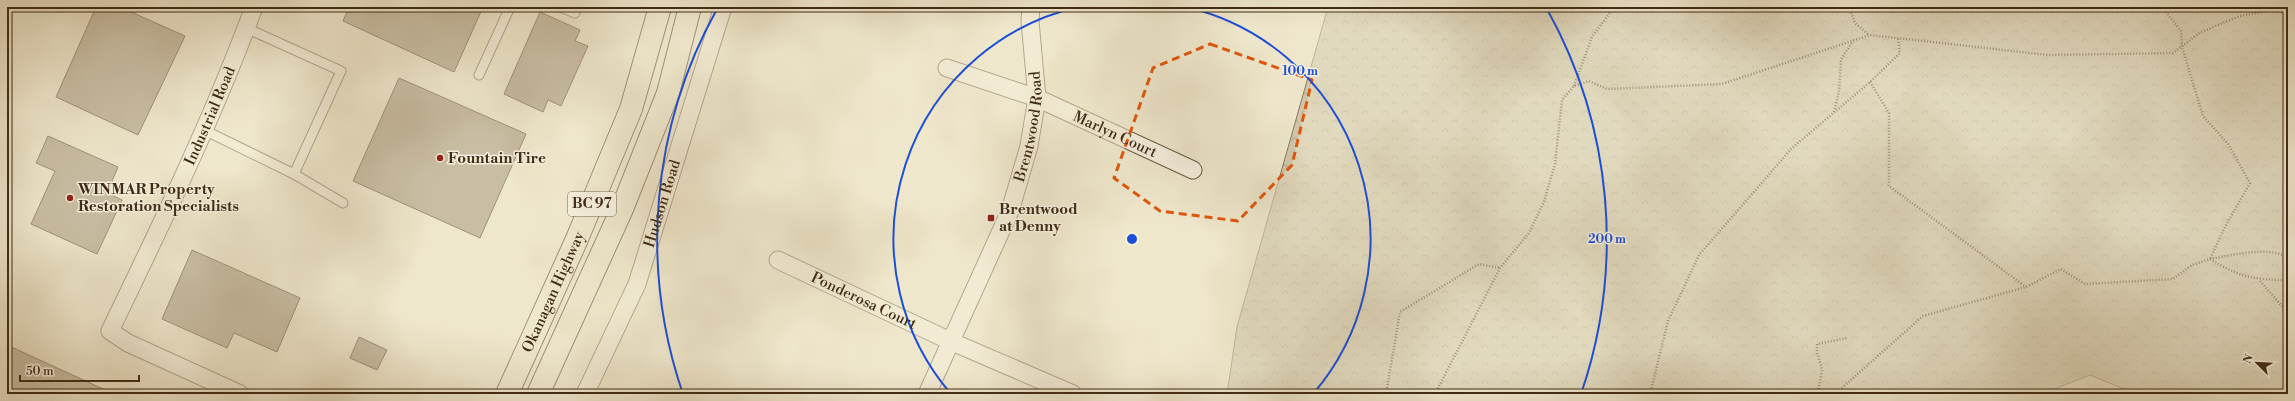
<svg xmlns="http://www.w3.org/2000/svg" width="2295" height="401" viewBox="0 0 2295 401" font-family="'Libre Bodoni',serif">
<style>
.forest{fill:url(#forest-crowns);stroke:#887a61}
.building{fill:#9b8d74;stroke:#3f2c15}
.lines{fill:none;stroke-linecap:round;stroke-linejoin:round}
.lane-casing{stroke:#6b5b43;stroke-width:11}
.street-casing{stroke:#6b5b43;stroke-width:19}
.highway-casing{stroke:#3f2c15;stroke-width:24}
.path{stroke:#3f2c15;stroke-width:2.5;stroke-dasharray:1 2;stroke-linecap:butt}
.lane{stroke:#f5efde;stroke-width:9}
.street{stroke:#f5efde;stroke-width:17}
.highway{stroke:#efe7cc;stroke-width:22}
.marked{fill:none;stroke:#e0570c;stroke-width:3;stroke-dasharray:8 5;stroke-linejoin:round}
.ring{fill:none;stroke:#1d4ed8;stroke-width:2}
.poi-dot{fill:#8f2418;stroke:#f5efde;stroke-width:1.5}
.labels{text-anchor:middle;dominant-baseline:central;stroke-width:3;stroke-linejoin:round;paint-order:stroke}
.shield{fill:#f5efde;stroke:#766651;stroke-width:1}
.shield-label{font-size:14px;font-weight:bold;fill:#3f2c15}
.street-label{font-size:15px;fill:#3f2c15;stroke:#f5efde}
.poi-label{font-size:15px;font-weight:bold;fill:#3f2c15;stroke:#f5efde;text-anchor:start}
.centre{fill:#1d4ed8;stroke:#f5efde;stroke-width:2}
.ring-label{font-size:12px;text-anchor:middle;font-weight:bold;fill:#1d4ed8;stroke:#f5efde;stroke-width:3;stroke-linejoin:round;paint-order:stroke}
</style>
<defs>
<pattern id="forest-crowns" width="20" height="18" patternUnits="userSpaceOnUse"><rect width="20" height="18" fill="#d1c7ad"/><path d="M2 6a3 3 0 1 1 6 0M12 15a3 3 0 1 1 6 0" fill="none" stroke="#b4ab94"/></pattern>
</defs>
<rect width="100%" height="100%" fill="#efe7cc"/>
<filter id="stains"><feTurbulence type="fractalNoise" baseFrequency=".005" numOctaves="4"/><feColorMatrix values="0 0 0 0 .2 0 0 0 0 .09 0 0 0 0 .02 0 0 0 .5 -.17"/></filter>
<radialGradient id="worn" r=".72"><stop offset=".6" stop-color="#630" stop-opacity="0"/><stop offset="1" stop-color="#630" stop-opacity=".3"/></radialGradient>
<path class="forest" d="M1328,7h960v387h-152l-46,-19 -48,19h-815l10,-67z"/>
<g class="building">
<path d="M96,7h24l65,29 -47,99 -82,-38z"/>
<path d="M349,7h134l-29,65 -111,-51z"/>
<path d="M540,12l40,18 -5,11 13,5 -27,60 -13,-6 -5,12 -39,-18z"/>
<path d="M399,78l127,56 -46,104 -127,-57z"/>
<path d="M48,136l70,31 -11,26 15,7 -25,54 -66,-30 24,-53 -19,-8z"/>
<path d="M192,250l108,48 -23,54 -43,-19 -7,15 -65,-29z"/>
<path d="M359,337l28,13 -10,20 -27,-12z"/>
<path d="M7,345l107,49h-107z"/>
</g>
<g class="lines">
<g class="lane-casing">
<g id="lane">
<path d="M560,7l15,6"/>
<path d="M479,75l31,-68"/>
<path d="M204,130l90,44 47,-103 -95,-43"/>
<path d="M294,174l49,29"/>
</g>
</g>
<g class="street-casing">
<g id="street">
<path id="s1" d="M947,68l90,30 156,72"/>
<path id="s2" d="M778,260l172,81 123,53"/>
<path id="s3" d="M240,394l-112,-51 -18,-12c51,-106 103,-213 144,-324"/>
<path id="s4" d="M585,394l52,-110 86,-277"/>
<path id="s5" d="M927,394l83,-183 19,-65 8,-48 -7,-77 1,-14"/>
</g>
</g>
<g class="highway-casing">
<g id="highway">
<path id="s6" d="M507,394l70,-155 54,-130 29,-102"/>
<path d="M538,394l84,-185 46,-116 22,-86"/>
</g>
</g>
<g class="path">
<path d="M1849,7l6,16 14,12"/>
<path d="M2162,7l19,24 1,16 21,69 25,28 22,39 -25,44 -15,32"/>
<path d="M2277,10l11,-1"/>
<path d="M1870,82l19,31v73l137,101"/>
<path d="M1574,86l18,-49 22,-30"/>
<path d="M1834,112l5,-21 2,-32 12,-18"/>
<path d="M2210,259c24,-4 55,-13 78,-2"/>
<path d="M2260,281l28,32"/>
<path d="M1818,392l4,-22 -5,-18v-8l30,-6"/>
<path d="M1386,394l14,-82 79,-48 21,4"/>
<path d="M1435,394l65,-126 29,-35 15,-31 11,-38 7,-64 12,-14 15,-5 18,8 115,-5 148,-49 178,20 125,-2 28,-21 39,-16 33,-6 15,4"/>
<path d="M1650,394l18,-73 31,-66 93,-107 78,-66 30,-29 -2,-15"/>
<path d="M1789,394l47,-2"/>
<path d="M1835,394l88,-78 103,-29 35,-18 24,15 88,-5 19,-14 18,-6c29,18 44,21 78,21"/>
</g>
<use href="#lane" class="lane"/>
<use href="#street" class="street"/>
<use href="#highway" class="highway"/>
</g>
<path d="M0 0H2295V401H0ZM1210,44l102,36 -20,85 -54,56 -78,-10 -46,-33 39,-110z" fill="#efe7cc" fill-opacity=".55" fill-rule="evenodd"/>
<path class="marked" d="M1210,44l102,36 -20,85 -54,56 -78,-10 -46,-33 39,-110z"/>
<g class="ring">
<path d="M951 394A238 238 0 0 1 1078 7M1186 7A238 238 0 0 1 1313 394"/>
<path d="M683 394A475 475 0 0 1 717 9M1547 9A475 475 0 0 1 1581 394"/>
</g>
<g class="poi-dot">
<circle cx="440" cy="158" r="4"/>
<circle cx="70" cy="198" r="4"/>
<rect x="987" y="214" width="8" height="8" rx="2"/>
</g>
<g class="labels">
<rect class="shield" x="568" y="192" width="48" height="24" rx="3"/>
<g class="shield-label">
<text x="592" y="204">BC 97</text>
</g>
<g class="street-label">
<text stroke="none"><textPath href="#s3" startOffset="382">Industrial Road</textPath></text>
<text stroke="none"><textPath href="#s5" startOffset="288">Brentwood Road</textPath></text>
<text stroke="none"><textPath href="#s1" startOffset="181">Marlyn Court</textPath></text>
<text stroke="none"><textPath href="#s4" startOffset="206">Hudson Road</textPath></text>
<text stroke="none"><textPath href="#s6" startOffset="112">Okanagan Highway</textPath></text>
<text stroke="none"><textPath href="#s2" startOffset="95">Ponderosa Court</textPath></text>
</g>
<g class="poi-label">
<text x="448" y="158">Fountain Tire</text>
<text x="78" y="189">WINMAR Property<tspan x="78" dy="17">Restoration Specialists</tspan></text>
<text x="999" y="209">Brentwood<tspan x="999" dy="17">at Denny</tspan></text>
</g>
</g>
<circle cx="1132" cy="239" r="6" class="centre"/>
<g class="ring-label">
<text x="1300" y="75">100 m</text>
<text x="1607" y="243">200 m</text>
</g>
<rect width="2295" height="401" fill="none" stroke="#efe7cc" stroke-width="24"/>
<rect x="8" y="8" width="2279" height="385" fill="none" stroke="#3f2c15" stroke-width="2"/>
<rect x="12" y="12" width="2271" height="377" fill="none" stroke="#3f2c15"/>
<g transform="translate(2257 363) rotate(294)" stroke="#f5efde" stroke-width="3" paint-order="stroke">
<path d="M0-3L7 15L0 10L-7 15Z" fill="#3f2c15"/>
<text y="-6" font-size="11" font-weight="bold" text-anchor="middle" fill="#3f2c15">N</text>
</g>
<path d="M20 375v6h119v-6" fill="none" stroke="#3f2c15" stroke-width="2"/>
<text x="26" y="375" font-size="12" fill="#3f2c15" stroke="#f5efde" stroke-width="3" paint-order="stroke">50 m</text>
<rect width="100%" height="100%" filter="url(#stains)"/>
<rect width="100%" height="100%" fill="url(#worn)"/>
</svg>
